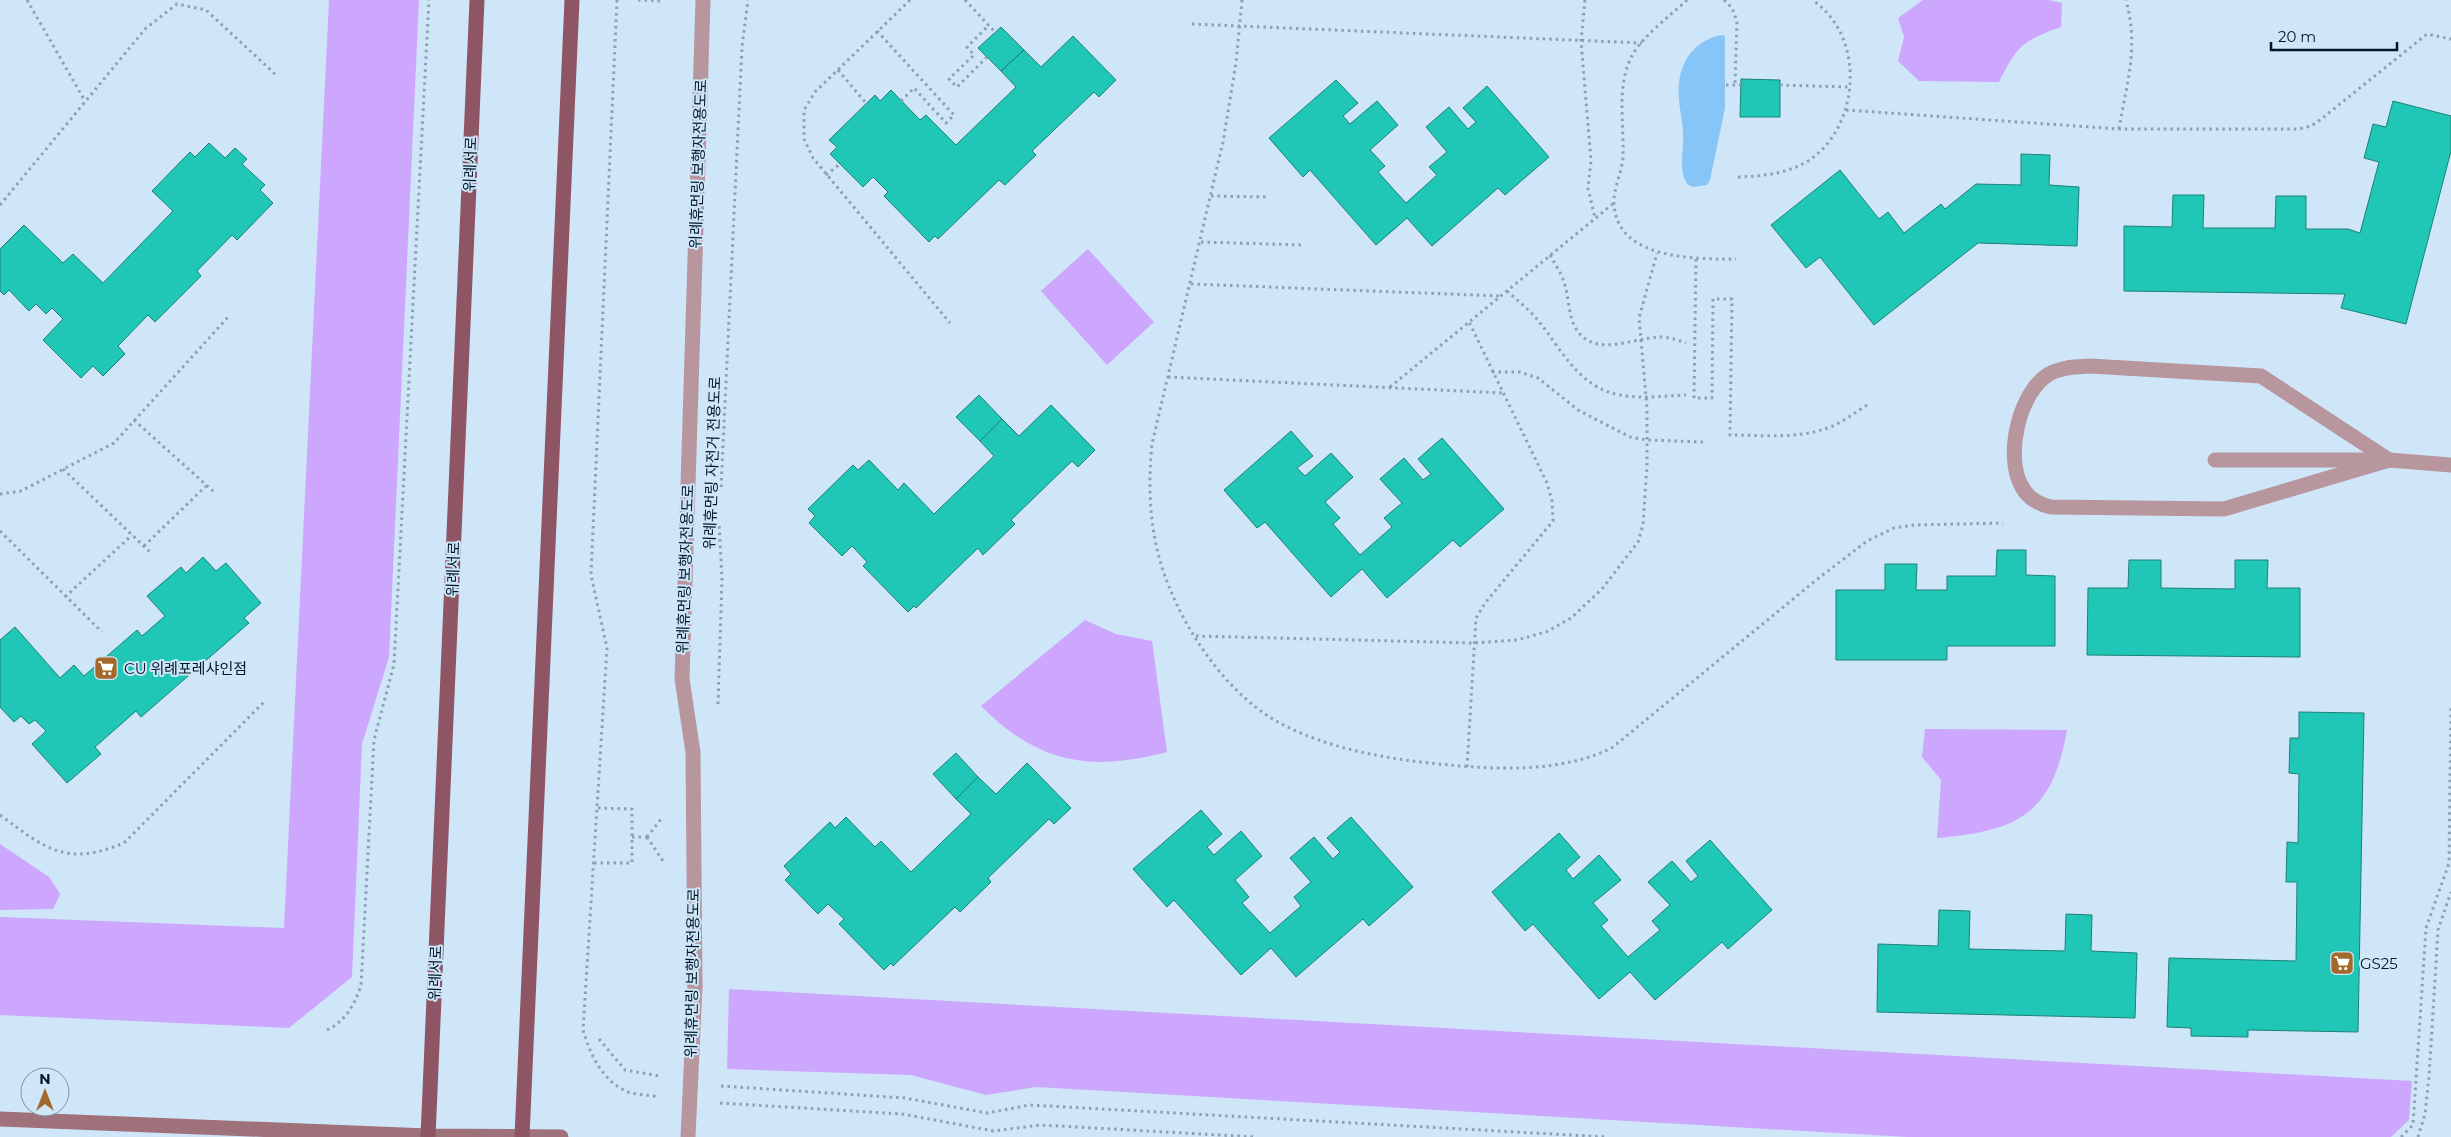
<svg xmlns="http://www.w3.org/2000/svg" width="2451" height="1137" viewBox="0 0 2451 1137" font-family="Montserrat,'Noto Sans KR',sans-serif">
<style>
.green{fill:#cda6fe}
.water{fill:#86c5f7}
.building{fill:#20c7b6;stroke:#1c8176}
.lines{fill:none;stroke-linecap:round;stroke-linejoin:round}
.path{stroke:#8ba1b3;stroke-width:3;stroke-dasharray:2.5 4;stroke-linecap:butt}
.lane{stroke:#b7969d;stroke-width:15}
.street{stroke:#b7969d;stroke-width:15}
.secondary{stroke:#9f717b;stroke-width:15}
.primary{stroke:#8e5664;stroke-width:15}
.street-bridge{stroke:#b7969d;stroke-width:15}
.labels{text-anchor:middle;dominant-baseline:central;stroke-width:4;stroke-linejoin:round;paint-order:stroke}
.street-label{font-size:15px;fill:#011626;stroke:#cfe6f9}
.poi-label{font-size:15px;fill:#011626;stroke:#cfe6f9;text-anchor:start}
</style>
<rect width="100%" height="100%" fill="#cfe6f9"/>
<g class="green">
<path d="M329,0h90l-30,657 -27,87 -10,233 -63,51 -289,-13v-98l284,11z"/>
<path d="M1923,0h126l13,3 -1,24c-39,14 -43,18 -62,55l-80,-1 -21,-20 6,-24 -6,-19z"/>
<path d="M1088,249l66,73 -47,43 -66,-74z"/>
<path d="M1085,620l31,14 36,7 15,111c-78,20 -128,12 -186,-46z"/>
<path d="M1925,729l142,1c-15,85 -49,101 -130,108l4,-58 -19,-23z"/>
<path d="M0,844l49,33 11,17 -7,15 -53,1z"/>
<path d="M729,989l1683,92 -3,39 -18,17h-483l-872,-50 -50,8 -75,-20 -184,-6z"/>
</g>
<path class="water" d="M1721,35l4,1v72l-15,72 -3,5 -14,2 -6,-3c-9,-17 -3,-31 -4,-49 0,-12 -3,-23 -4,-35 -3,-31 10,-58 42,-65z"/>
<g class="building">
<path d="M1001,27l23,23 -23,21 -23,-23z"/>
<path d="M1073,36l43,44 -17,17 -5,-5 -62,59 4,4 -31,30 -6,-5 -61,59 -3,-3 -6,6 -45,-46 4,-4 -15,-15 -10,10 -33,-33 7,-7 -8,-7 46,-45 5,6 11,-11 29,30 6,-5 30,30 60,-58 -15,-16 23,-21 17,17z"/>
<path d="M1741,79l39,1v37h-40z"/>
<path d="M1336,80l22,23 -15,13 7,8 27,-23 21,24 -28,25 15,16 -7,6 28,31 31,-28 -8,-8 18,-15 -21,-25 23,-20 19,22 8,-7 -13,-14 24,-22 62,71 -44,38 -7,-7 -66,58 -25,-28 -31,27 -66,-75 -7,7 -34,-39z"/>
<path d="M2393,101l58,15v35l-45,173 -65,-16 4,-14 -221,-3v-65l48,1 1,-32h31l-1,33h72l1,-32h30v33h42l12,4 19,-71 -15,-4 9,-34 13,3z"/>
<path d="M209,143l16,15 10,-10 12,11 -5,5 23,21 -5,5 13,13 -36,37 -5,-5 -35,36 4,5 -46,46 -7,-7 -30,31 7,8 -22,22 -10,-10 -12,12 -38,-38 20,-21 -11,-11 -6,6 -10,-10 -7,7 -20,-21 -5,5 -4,-4v-42l24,-24 39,38 10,-9 30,29 70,-72 -21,-20 38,-39 5,5z"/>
<path d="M2021,154l29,1 -1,30 30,2 -2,59 -99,-3 -104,82 -54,-68 -14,11 -35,-43 69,-55 39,49 9,-7 16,21 37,-29 4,5 31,-25 45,1z"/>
<path d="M979,395l23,24 -22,22 -24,-24z"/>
<path d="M1051,405l44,45 -17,17 -6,-6 -61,59 4,4 -32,31 -5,-7 -62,60 -2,-2 -6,6 -45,-46 4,-4 -15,-16 -10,10 -33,-33 6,-7 -7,-7 45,-44 5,5 11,-10 29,30 6,-7 30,31 60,-58 -14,-15 22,-22 17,17z"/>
<path d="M1291,431l22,25 -16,12 8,8 26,-23 22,24 -28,25 15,16 -7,6 27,31 32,-28 -8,-9 18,-15 -22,-24 24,-21 19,22 8,-6 -13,-15 24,-21 62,71 -44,38 -7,-7 -66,58 -25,-29 -31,28 -66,-75 -8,6 -33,-38z"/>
<path d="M1997,550h29v25l29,1v70h-108v14h-111v-70h49v-26h32l-1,26h31v-14h49z"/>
<path d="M203,557l13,14 10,-8 35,40 -17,15 5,5 -108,94 -5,-6 -41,36 6,7 -34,29 -35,-39 14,-13 -11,-11 -6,4 -8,-8 -7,6 -14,-15v-67l15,-13 45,51 14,-13 10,11 53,-46 5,6 23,-20 -18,-20 34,-29 5,6z"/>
<path d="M2129,560h32v28l74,1v-29h33l-1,28h33v69l-213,-2 1,-67h40z"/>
<path d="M2299,712l65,1 -6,319 -110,-2v7l-57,-1v-8l-24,-1 2,-69 127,3 1,-79h-11l1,-40 11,1 1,-69 -10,-1 1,-35h9z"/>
<path d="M956,753l22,24 -22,22 -23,-25z"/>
<path d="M1027,763l44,45 -17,16 -5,-5 -61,59 3,4 -31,30 -5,-5 -62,59 -2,-3 -7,7 -45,-46 5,-5 -16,-15 -10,10 -33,-34 6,-6 -7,-8 46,-44 5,6 11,-11 29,30 6,-6 30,31 60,-58 -15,-15 22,-22 18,17z"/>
<path d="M1201,810l21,24 -15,13 7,8 27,-24 21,25 -27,24 14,17 -7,6 28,30 31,-27 -7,-9 17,-15 -21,-24 24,-21 19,22 7,-7 -13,-14 24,-21 62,70 -44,39 -6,-7 -67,58 -25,-29 -30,27 -67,-75 -7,7 -34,-38z"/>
<path d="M1559,833l21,24 -14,13 7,9 26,-24 22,25 -28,23 15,17 -7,6 27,31 32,-27 -8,-9 18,-16 -22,-23 24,-21 19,21 7,-6 -12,-15 24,-21 62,70 -44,39 -6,-7 -67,58 -25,-28 -31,27 -66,-75 -8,7 -33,-39z"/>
<path d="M1939,910l31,1 -1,38 96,2 1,-37 26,1 -1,36 46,2 -2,65 -258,-6 1,-68 60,2z"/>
</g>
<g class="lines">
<g class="path">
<path d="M27,0l58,101"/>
<path d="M617,0l-26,575 16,73 -24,382c7,24 19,51 45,62 9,3 22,3 31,5"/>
<path d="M638,0l25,1"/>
<path d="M910,0l-95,92 -11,18v29l9,19 137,165"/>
<path d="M965,0l30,32"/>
<path d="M1242,0l-6,63 -13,79 -71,302c-3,30 -3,60 2,90 11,69 63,154 124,188 51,28 114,38 172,43 51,5 116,7 163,-18l202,-166 52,-40 27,-13 20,-3 89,-2"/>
<path d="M1585,0l-4,41 10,120 -3,27 7,30"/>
<path d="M1687,0c-16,15 -43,35 -54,54 -17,29 -9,69 -10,101 0,16 -10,33 -9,49 3,56 81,55 122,55"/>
<path d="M1724,0l8,8 5,13 -2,64"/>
<path d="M1192,24l450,19"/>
<path d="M877,31l77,84 -8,8 -32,-35 -13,13"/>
<path d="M987,57l-30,30 -8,-8 25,-24 -7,-8 22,-22"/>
<path d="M838,70l28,33"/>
<path d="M1726,85h15"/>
<path d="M1780,85l69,2"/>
<path d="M1846,110l273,19h180l12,-3 9,-6 107,-86 24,5"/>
<path d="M2119,129c8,-48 20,-81 7,-129"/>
<path d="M826,175l14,-11"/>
<path d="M1738,177c25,-1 48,-3 70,-16 53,-34 58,-126 4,-161"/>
<path d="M1211,196l56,1"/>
<path d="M0,205l146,-177 31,-24 29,6 69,64"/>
<path d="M1201,242l103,3"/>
<path d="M1550,255c5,9 11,18 14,27 5,14 4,32 11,45 18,33 60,10 85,10 9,0 18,3 26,6"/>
<path d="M1696,259l-2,139h18l1,-99h19l-2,136c31,0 65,4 94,-6 16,-4 31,-17 45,-25"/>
<path d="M1191,284l309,12"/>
<path d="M1507,291c11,10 24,20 33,32 23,29 40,65 80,72 21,4 44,1 66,0"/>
<path d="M1492,372h28l18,6 40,32 52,27 17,3 57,2"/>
<path d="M1168,377l334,16"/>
<path d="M1390,387l224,-184"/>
<path d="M134,420l80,72"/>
<path d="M63,469l89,85"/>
<path d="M721,487l21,-440 6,-47"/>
<path d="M0,494l21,-3 93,-48 115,-127"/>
<path d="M0,531l102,101"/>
<path d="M144,546l62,-60"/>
<path d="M65,597l67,-62"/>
<path d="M1196,636l277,7 44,-3 29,-8 25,-14 31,-29 36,-47 5,-17 4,-60v-57l-8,-90 18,-65"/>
<path d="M718,704l4,-126 -3,-55"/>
<path d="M1467,767l9,-149 9,-15 68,-82 -1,-20 -5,-18 -78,-161"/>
<path d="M0,815c46,34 66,52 124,28l141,-142"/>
<path d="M632,837h15"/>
<path d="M647,837l16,24"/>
<path d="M647,837l15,-19"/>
<path d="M594,863h38v-54l-35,-1"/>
<path d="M327,1030c19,-9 27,-25 34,-44l13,-246 20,-76 35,-664"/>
<path d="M599,1039l26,31 35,6"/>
<path d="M721,1086l184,12 82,15 43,-8 577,32"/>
<path d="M720,1103l182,11 92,17 46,-6 216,12"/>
<path d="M2401,1137l12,-12 13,-197 23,-65 2,-157"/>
<path d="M2418,1137l7,-23 4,-37 9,-147 13,-38"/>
</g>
<g class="lane">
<path d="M2090,366l171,10 128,84 -165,49 -173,-2c-13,-3 -24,-9 -30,-22 -16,-30 -2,-93 28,-111 13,-7 26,-7 41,-8z"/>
<path d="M2215,460h174l62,5"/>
</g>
<path class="street" d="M695,986l-2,-234 -11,-73 21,-679"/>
<path class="secondary" d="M0,1119l428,17 133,1"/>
<g class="primary">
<path d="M428,1137l49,-1137"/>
<path d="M522,1137l50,-1137"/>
</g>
<path class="street-bridge" d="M688,1137l7,-151"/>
</g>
<defs>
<g id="supermarket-square" transform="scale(1.25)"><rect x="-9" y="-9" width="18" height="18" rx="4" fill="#a4682a" stroke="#cfe6f9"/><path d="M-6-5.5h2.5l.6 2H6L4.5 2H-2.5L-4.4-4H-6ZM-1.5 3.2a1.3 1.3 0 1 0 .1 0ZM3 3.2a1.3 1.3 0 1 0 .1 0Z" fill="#fff"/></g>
</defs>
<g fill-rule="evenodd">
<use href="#supermarket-square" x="106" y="668"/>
<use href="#supermarket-square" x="2342" y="963"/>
</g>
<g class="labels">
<g class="street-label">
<text transform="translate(470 164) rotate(-88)">위례서로</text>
<text transform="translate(698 164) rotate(-88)">위례휴먼링 보행자전용도로</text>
<text transform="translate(712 463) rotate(-88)">위례휴먼링 자전거 전용도로</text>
<text transform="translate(453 569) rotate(-88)">위례서로</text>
<text transform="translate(685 569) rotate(-88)">위례휴먼링 보행자전용도로</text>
<text transform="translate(435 973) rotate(-88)">위례서로</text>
<text transform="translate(692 973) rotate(-89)">위례휴먼링 보행자전용도로</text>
</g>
<g class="poi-label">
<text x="124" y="668">CU 위례포레샤인점</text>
<text x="2360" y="963">GS25</text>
</g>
</g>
<g transform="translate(45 1092)"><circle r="24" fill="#cfe6f9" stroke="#7d93a5"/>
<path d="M0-4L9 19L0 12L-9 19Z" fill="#a4682a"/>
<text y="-8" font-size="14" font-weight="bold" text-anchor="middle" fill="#011626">N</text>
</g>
<path d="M2271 42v8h126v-8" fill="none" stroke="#011626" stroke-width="2.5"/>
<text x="2278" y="42" font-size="15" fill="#011626" stroke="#cfe6f9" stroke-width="4" paint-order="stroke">20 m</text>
</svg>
